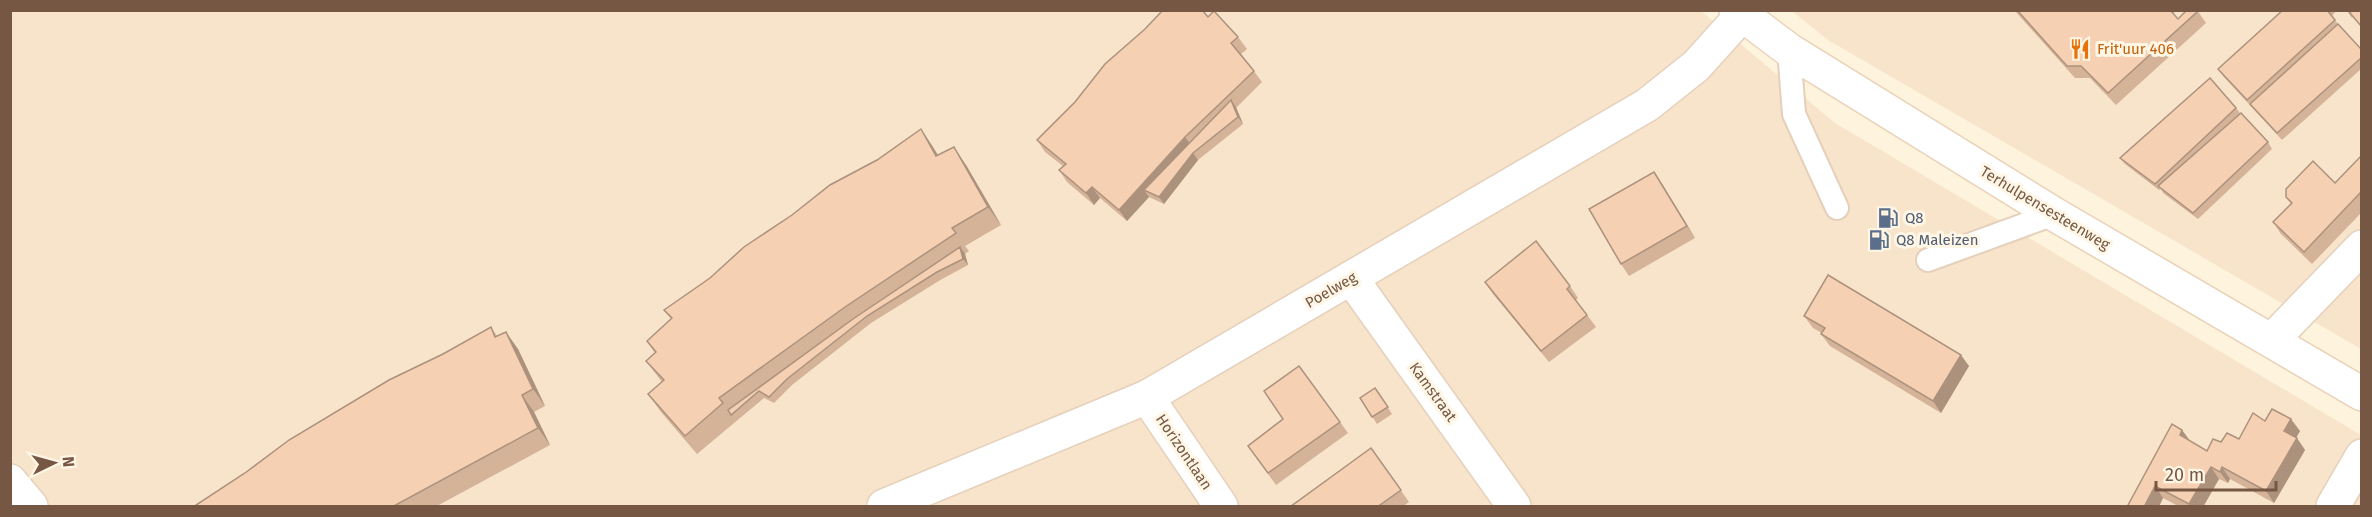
<svg xmlns="http://www.w3.org/2000/svg" width="2372" height="517" viewBox="0 0 2372 517" font-family="'Fira Sans',sans-serif">
<style>
.residential{fill:#f7e4cb}
.lines{fill:none;stroke-linecap:round;stroke-linejoin:round}
.service-casing{stroke:#e5d0bc;stroke-width:26}
.minor-casing{stroke:#e5d0bc;stroke-width:36}
.tertiary-casing{stroke:#e5d0bc;stroke-width:36}
.secondary-casing{stroke:#ead1b8;stroke-width:36}
.service{stroke:#fff;stroke-width:22}
.minor{stroke:#fff;stroke-width:33}
.tertiary{stroke:#fff;stroke-width:33}
.secondary{stroke:#fff;stroke-width:33}
.wall{fill:#d4b399}
.shaded-wall{fill:#ac927d}
.building{fill:#f6d0b2;stroke:#ac927d;stroke-width:1.5}
.labels{text-anchor:middle;dominant-baseline:central;stroke-width:6;stroke-linejoin:round;paint-order:stroke}
.food-label{font-size:15px;fill:#c56008;stroke:#fff6e6;text-anchor:start}
.street-label{font-size:15px;fill:#765744;stroke:#fff6e6}
.service-label{font-size:15px;fill:#4e5e75;stroke:#fff6e6;text-anchor:start}
</style>
<rect width="100%" height="100%" fill="#fef3dd"/>
<g class="residential">
<path d="M10,11h1691l134,112 526,312v71h-2350z"/>
<path d="M1792,11h569v338l-533,-309z"/>
</g>
<g class="lines">
<g class="service-casing">
<g id="service">
<path d="M1789,50l5,64 43,94"/>
<path d="M1928,260l126,-46"/>
</g>
</g>
<g class="minor-casing">
<g id="minor">
<path d="M1351,278l163,228"/>
<path d="M2272,340l90,-93"/>
<path d="M1147,397l74,109"/>
<path d="M10,481l21,25"/>
<path d="M2333,506l29,-50"/>
</g>
</g>
<g class="tertiary-casing">
<path id="tertiary" d="M884,506l263,-109 500,-292 49,-39 46,-51"/>
</g>
<g class="secondary-casing">
<path id="secondary" d="M1736,10l53,40 265,164 308,180"/>
</g>
<use href="#service" class="service"/>
<use href="#minor" class="minor"/>
<use href="#tertiary" class="tertiary"/>
<use href="#secondary" class="secondary"/>
</g>
<g class="wall">
<path d="M2014,10h163l-4,4 5,5 19,-9 9,13 -90,82 -26,-27h-15z"/>
<path d="M2283,10h54l-5,6 6,8 23,25v20l-79,71 -59,-64 -5,-7z"/>
<path d="M2346,10h15v17l-8,-10 -1,1z"/>
<path d="M1208,17l30,20 9,12 -6,5 21,28 -26,26 7,16 -45,36 -34,44 -15,-7 -22,24 -27,-23 -6,7 -27,-23 -8,-12 4,-4 -18,-14 -8,-12z"/>
<path d="M2236,108l4,5 28,29 4,7 -74,70 -35,-26 -2,-4 -2,1 -34,-26 -5,-6z"/>
<path d="M921,129l17,26 28,10 35,60 -36,21 4,5 -4,3 3,11 -26,14 -71,44 -79,62 -18,18 -10,-5 -67,56 -36,-42 -13,-18 14,-12 -16,-21 9,-8 -8,-12 24,-22 -7,-9z"/>
<path d="M2361,156v57l-49,51 -31,-30 -8,-12 18,-18 -5,-7 49,-14z"/>
<path d="M1662,184l33,54 -66,38 -8,-12z"/>
<path d="M1485,282l85,4 8,12 -2,2 20,27 -47,35 -56,-68z"/>
<path d="M1804,316l165,50 -28,47 -111,-67 -9,-12 1,-1 -9,-5z"/>
<path d="M491,327l6,9 21,13 27,57 -11,6 16,33 -115,62h-242l250,-153z"/>
<path d="M1299,366l49,67 -72,52 -28,-39 35,-27z"/>
<path d="M1375,388l17,26 -15,10 -17,-26z"/>
<path d="M2265,421l35,10 -4,7 9,12 -31,53 -44,-24 -2,4 -9,-4 -16,28h-23l-17,-9 -36,9 55,-77 8,11 17,10 14,-9 18,-3z"/>
<path d="M1371,448l38,54 -7,5 -112,-1z"/>
</g>
<g class="shaded-wall">
<path d="M1231,100l5,7 7,17 -5,-7z"/>
<path d="M921,129l12,18 16,27 -13,-18z"/>
<path d="M1185,137l8,11 -49,42 5,7 -22,24 -8,-11z"/>
<path d="M954,147l12,18 35,60 -13,-18z"/>
<path d="M1193,153l5,7 -34,44 -5,-7z"/>
<path d="M1654,172l8,12 33,54 -8,-12z"/>
<path d="M1092,187l8,11 -6,7 -8,-12z"/>
<path d="M960,247l5,7 3,11 -5,-6z"/>
<path d="M506,332l12,17 27,57 -12,-17z"/>
<path d="M1961,355l8,11 -28,47 -8,-12z"/>
<path d="M522,395l12,17 16,33 -12,-17z"/>
<path d="M2291,419l9,12 -7,12 -9,-12z"/>
<path d="M2182,430l8,11 -10,-6z"/>
<path d="M2297,438l8,12 -31,53 -8,-12z"/>
<path d="M2211,467l8,12 -16,28h-12l-2,-3z"/>
<path d="M2222,467l8,12 -2,4 -8,-11z"/>
<path d="M2155,486l8,12 -4,9h-15z"/>
</g>
<g class="building">
<path d="M1163,10h39l6,7 6,-6 24,26 -7,6 23,28 -69,66 -66,73 -27,-23 -6,6 -27,-23 7,-6 -29,-24 38,-38 30,-38 40,-35z"/>
<path d="M2017,10h153l8,9 9,-9 11,1 -90,82 -27,-27h-14z"/>
<path d="M2283,10h44l8,10 -88,80 -29,-31z"/>
<path d="M2352,10h9v16l-11,-13z"/>
<path d="M2338,24l23,25v9l-84,75 -27,-29z"/>
<path d="M2210,78l26,30 -81,76 -35,-26z"/>
<path d="M1231,100l7,17 -45,36 -34,44 -15,-7z"/>
<path d="M2241,113l27,29 -75,71 -35,-27z"/>
<path d="M921,129l15,27 18,-9 34,60 -36,21 4,5 -111,74 -126,91 4,5 -38,33 -37,-42 16,-14 -18,-19 10,-9 -9,-11 25,-23 -8,-8 46,-32 34,-31 48,-32 38,-30 47,-25z"/>
<path d="M2361,156v36l-57,60 -31,-30 19,-19 -6,-6v-8l27,-28 22,22z"/>
<path d="M1654,172l33,54 -66,38 -32,-55z"/>
<path d="M1536,241l34,45 -3,3 20,26 -46,36 -56,-69z"/>
<path d="M960,247l3,12 -26,13 -70,44 -80,63 -18,18 -10,-6 -28,24 -3,-5 125,-91z"/>
<path d="M1828,275l133,80 -28,46 -112,-67 4,-6 -21,-12z"/>
<path d="M491,327l4,10 11,-5 27,57 -11,6 16,33 -146,79h-199l52,-34 44,-33 100,-60 54,-26z"/>
<path d="M1299,366l41,56 -72,51 -20,-27 35,-27 -19,-28z"/>
<path d="M1375,388l13,19 -16,10 -12,-19z"/>
<path d="M2272,409l19,10 -7,12 13,7 -31,53 -44,-24 -2,5 -9,-5 -22,37 -34,-18 -11,21h-17l45,-83 10,6 -2,5 27,16 6,-12 8,3 6,-9 12,6 14,-26 12,8z"/>
<path d="M1371,448l30,42 -24,17h-87z"/>
</g>
<defs>
<g id="restaurant-bare" transform="scale(1.62)"><path d="M-5-6h1v4h1v-4h1v4h1v-4h1v5L-1.5 .5V6h-2V.5L-5-1ZM5-6V6H3V1.5H1.5Q1.5-4 5-6Z" fill="#e8710a" stroke="#fff6e6" stroke-width="2.5" paint-order="stroke"/></g>
<g id="fuel-bare" transform="scale(1.62)"><path d="M-5.5-6h7V0h2V4h1.3V-2.5L3-4.5l.8-.8L6-3V5H2.5V1h-1V6h-7ZM-4.2-4.7v3.2H.2V-4.7Z" fill="#5c6f8a" stroke="#fff6e6" stroke-width="2.5" paint-order="stroke"/></g>
</defs>
<g fill-rule="evenodd">
<use href="#restaurant-bare" x="2080" y="49"/>
<use href="#fuel-bare" x="1888" y="218"/>
<use href="#fuel-bare" x="1879" y="240"/>
</g>
<g class="labels">
<g class="food-label">
<text x="2097" y="49">Frit'uur 406</text>
</g>
<g class="street-label">
<text transform="translate(2045 208) rotate(31)">Terhulpensesteenweg</text>
<text transform="translate(1331 290) rotate(-30)">Poelweg</text>
<text transform="translate(1433 392) rotate(54)">Kamstraat</text>
<text transform="translate(1184 452) rotate(56)">Horizontlaan</text>
</g>
<g class="service-label">
<text x="1905" y="218">Q8</text>
<text x="1896" y="240">Q8 Maleizen</text>
</g>
</g>
<rect width="2372" height="517" fill="none" stroke="#765744" stroke-width="24"/>
<g transform="translate(54 463) rotate(85)" stroke="#fff6e6" stroke-width="4.5" paint-order="stroke">
<path d="M0-4.5L10 22L0 15L-10 22Z" fill="#765744"/>
<text y="-9" font-size="16" font-weight="bold" text-anchor="middle" fill="#765744">N</text>
</g>
<path d="M2156 481v9h120v-9" fill="none" stroke="#765744" stroke-width="3"/>
<text x="2165" y="481" font-size="18" fill="#765744" stroke="#fff6e6" stroke-width="4.5" paint-order="stroke">20 m</text>
</svg>
